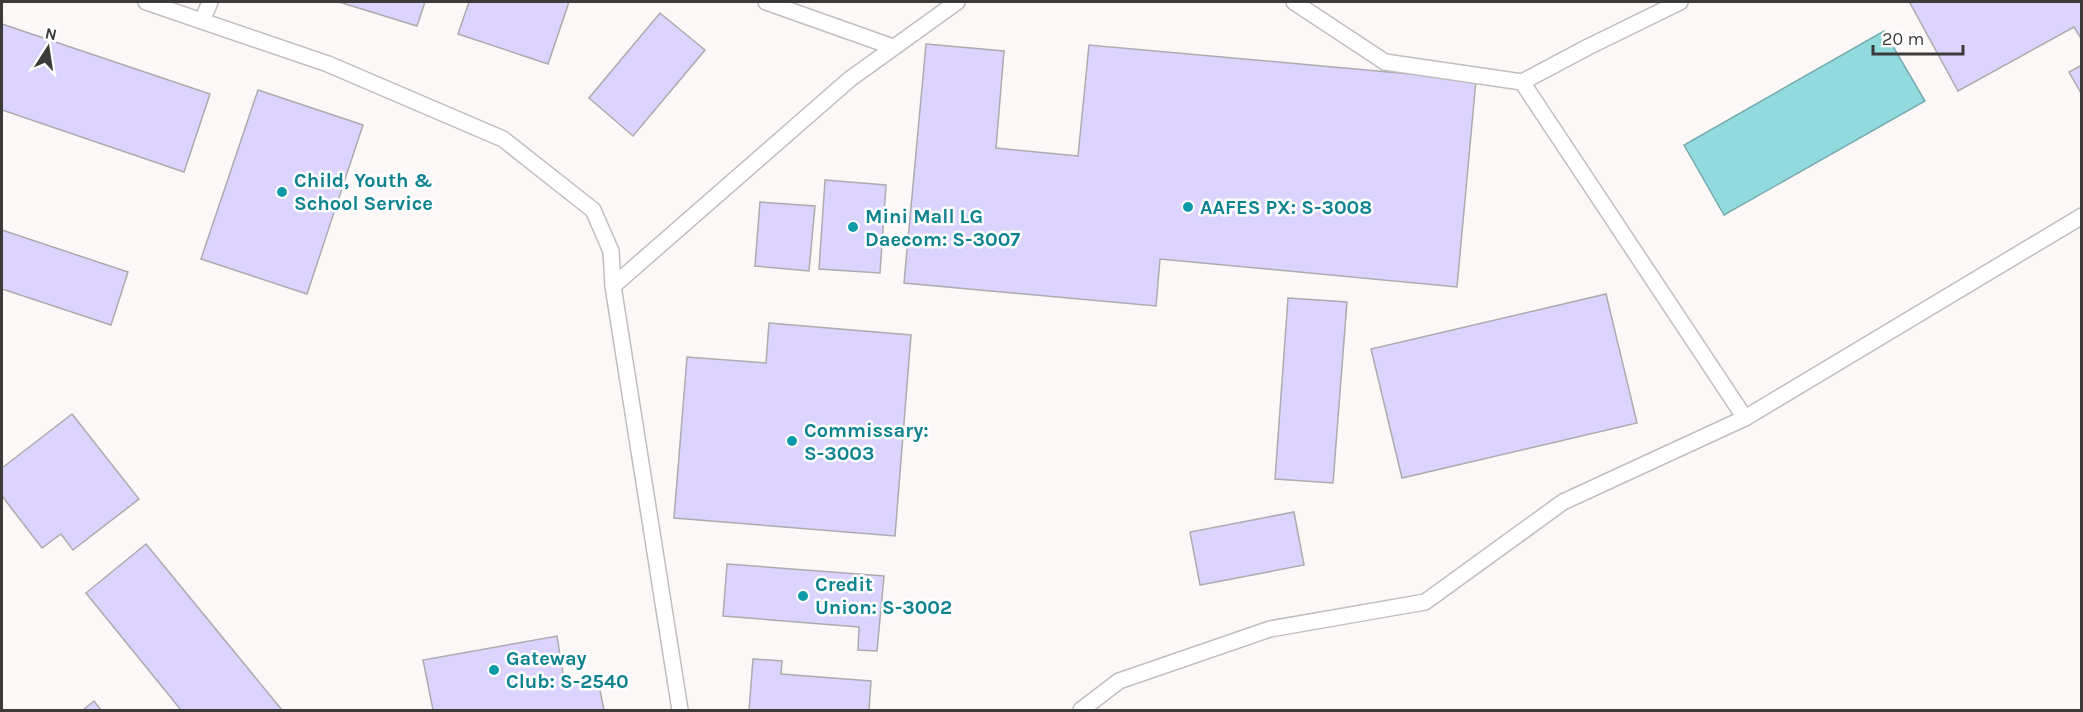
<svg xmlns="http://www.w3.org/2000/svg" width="2083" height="712" viewBox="0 0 2083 712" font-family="Karla,sans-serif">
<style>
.water{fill:#91dbdf;stroke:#78abae;stroke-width:1.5}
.building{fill:#dcd4ff;stroke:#acabae;stroke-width:1.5}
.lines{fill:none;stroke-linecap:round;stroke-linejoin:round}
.lane-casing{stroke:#c2bebd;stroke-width:18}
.lane{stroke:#fff;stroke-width:15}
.culture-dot{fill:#0f9aa8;stroke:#fff;stroke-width:2}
.labels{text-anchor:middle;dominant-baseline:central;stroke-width:5;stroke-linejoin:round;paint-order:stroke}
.culture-label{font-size:20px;font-weight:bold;fill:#0d838f;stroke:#fff;text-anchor:start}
</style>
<rect width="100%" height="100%" fill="#fcf8f7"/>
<path class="water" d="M1884,31l41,70 -201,114 -40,-70z"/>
<g class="building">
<path d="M339,2h86l-8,24z"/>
<path d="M469,2h100l-21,62 -90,-30z"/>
<path d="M1912,2h170v38l-8,-13 -116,64 -48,-88z"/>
<path d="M660,13l45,37 -72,86 -44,-38z"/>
<path d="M2,24l208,70 -26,78 -182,-62z"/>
<path d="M926,44l78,7 -8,97 82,8 11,-111 387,35 -19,207 -297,-28 -4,47 -252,-23z"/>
<path d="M2082,65v30l-13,-23z"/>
<path d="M258,90l105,35 -56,169 -106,-35z"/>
<path d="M825,180l61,5 -6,88 -61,-4z"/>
<path d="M760,202l55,4 -6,65 -54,-5z"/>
<path d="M2,230l126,42 -17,53 -109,-36z"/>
<path d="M1606,294l31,129 -235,55 -31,-129z"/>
<path d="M1288,298l59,4 -14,181 -58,-4z"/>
<path d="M769,323l142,12 -16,201 -221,-18 13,-161 79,6z"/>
<path d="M72,414l67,85 -66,51 -12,-16 -19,14 -40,-52v-28z"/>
<path d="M1294,512l10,53 -104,20 -10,-53z"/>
<path d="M146,544l136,166h-101l-95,-117z"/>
<path d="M727,564l157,12 -7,75 -19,-1 1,-23 -136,-11z"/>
<path d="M557,636l8,50 33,-6 6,30h-171l-10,-50z"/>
<path d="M753,659l29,2 -1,13 90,7 -2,29h-120z"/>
<path d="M94,701l7,9h-18z"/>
</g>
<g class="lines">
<g class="lane-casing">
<g id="lane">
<path d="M146,2l182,62 175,75 90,71 18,41 2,35 67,424"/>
<path d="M766,2l127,45"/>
<path d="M1294,2l91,60 137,20 66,-35 92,-45"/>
<path d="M202,21l8,-19"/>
<path d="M1522,82l223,336"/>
<path d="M613,286l237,-207 107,-77"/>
<path d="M1081,710l38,-29 151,-52 155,-27 138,-100 182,-84 337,-202"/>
</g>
</g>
<use href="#lane" class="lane"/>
</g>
<g class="culture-dot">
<circle cx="282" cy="192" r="6"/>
<circle cx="1188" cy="207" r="6"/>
<circle cx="853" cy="227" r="6"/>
<circle cx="792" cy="441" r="6"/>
<circle cx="803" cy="596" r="6"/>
<circle cx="494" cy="670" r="6"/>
</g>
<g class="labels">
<g class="culture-label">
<text x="294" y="180">Child, Youth &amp;<tspan x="294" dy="23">School Service</tspan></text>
<text x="1200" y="207">AAFES PX: S-3008</text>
<text x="865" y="216">Mini Mall LG<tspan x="865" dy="23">Daecom: S-3007</tspan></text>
<text x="804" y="430">Commissary:<tspan x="804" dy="23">S-3003</tspan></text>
<text x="815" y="584">Credit<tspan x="815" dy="23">Union: S-3002</tspan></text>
<text x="506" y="658">Gateway<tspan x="506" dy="23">Club: S-2540</tspan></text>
</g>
</g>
<rect width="2083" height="712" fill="none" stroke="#3c3b3a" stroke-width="6"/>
<g transform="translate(48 48) rotate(12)" stroke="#ffffff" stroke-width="4.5" paint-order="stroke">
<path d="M0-4.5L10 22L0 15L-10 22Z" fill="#3c3b3a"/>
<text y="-9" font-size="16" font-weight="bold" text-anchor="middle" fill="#3c3b3a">N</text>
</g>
<path d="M1873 45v9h90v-9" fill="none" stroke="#3c3b3a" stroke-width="3"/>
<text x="1882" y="45" font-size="18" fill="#3c3b3a" stroke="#ffffff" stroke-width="4.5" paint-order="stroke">20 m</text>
</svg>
